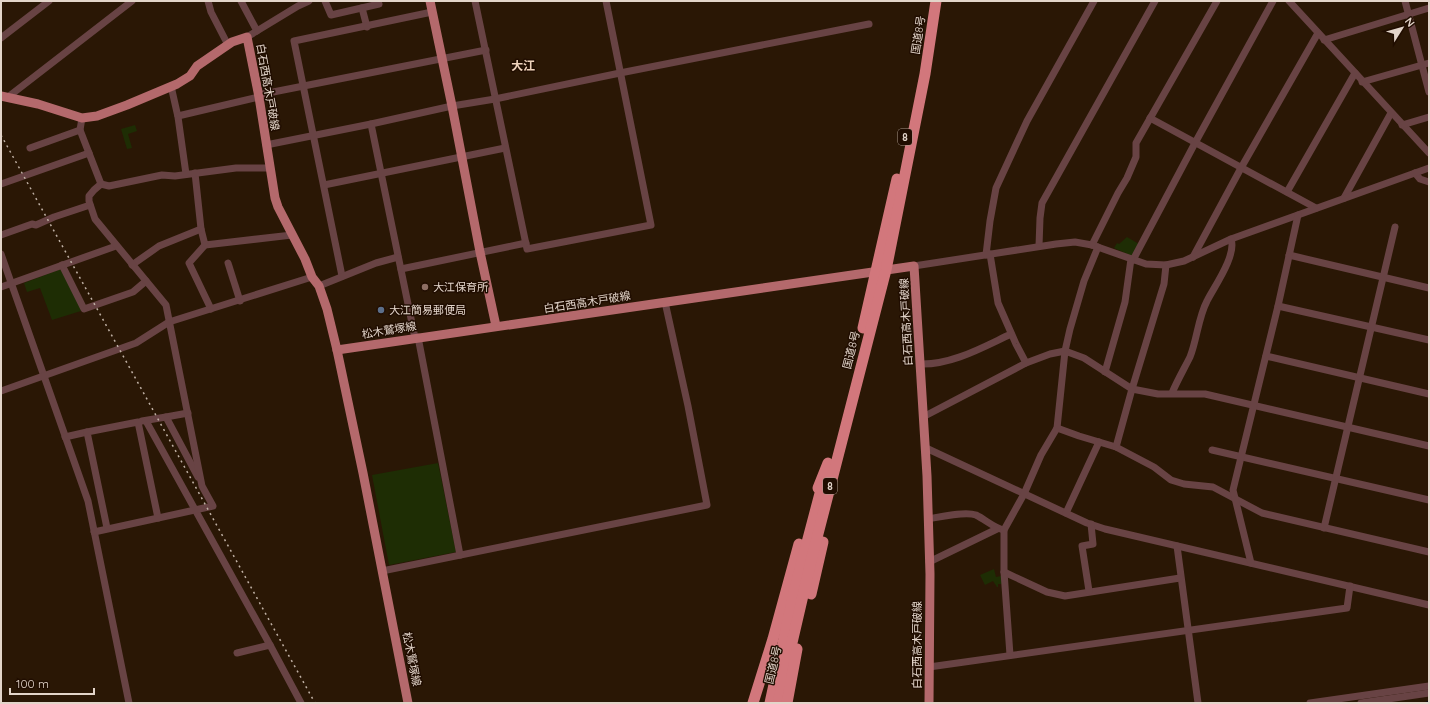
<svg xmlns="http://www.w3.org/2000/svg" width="1430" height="704" viewBox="0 0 1430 704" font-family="Quicksand,'Noto Sans JP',sans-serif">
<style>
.green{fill:#1e2d04}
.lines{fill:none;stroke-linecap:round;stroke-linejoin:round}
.stream{stroke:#00022c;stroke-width:1.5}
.minor{stroke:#684344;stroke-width:7}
.major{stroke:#b4696c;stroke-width:9}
.highway{stroke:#d2777c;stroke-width:11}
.rail{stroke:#c0b1a5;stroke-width:1.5;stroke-dasharray:2 4;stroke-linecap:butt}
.education-dot{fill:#8d6e63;stroke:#200d00;stroke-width:1.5}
.service-dot{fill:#5c6f8a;stroke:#200d00;stroke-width:1.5}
.labels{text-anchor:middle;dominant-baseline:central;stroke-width:3;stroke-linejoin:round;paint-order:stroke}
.shield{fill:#200d00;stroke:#a8998d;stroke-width:1}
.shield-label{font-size:10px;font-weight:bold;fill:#e3d5ca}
.street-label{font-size:11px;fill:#e3d5ca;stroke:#200d00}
.poi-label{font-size:11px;fill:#e3d5ca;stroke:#200d00;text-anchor:start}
.neighbourhood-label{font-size:12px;font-weight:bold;fill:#eed2bb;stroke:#200d00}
</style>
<rect width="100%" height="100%" fill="#2a1705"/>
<g class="green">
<path d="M135,125l2,6 -9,3 4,14 -5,1 -6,-20z"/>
<path d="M1127,237l12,7 -7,12 -18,-8 3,-5 2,1z"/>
<path d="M58,270h3l19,34 1,7 -29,9 -12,-32 -13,4 -3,-9z"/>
<path d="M438,463l18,89 -67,13 -17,-90z"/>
<path d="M994,569l2,8 5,-1 1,8h-4v3h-1l-4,-6 -8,4 -5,-10z"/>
</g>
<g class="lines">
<path class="stream" d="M1424,703l5,-1"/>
<g class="minor">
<path d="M208,1l3,11 17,33"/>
<path d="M241,1l16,30"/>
<path d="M325,1l6,14 48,-11 -1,-3"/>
<path d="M475,1l52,248 124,-24 -45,-224"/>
<path d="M1289,1l140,152"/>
<path d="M1405,1l24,91"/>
<path d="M362,8l5,19"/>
<path d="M247,37l51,-31 11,-5"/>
<path d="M1,38l48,-37"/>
<path d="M1324,40l105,-32"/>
<path d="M1362,82l67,-19"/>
<path d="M171,86l7,31 8,57"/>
<path d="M258,95l228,-45"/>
<path d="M8,97l124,-96"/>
<path d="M178,116l81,-19"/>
<path d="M82,118l-2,12 21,54"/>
<path d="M1150,118l166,90"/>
<path d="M371,124l44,214"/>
<path d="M1402,125l27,-8"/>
<path d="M266,145l105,-21 81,-18 43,-7 125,-26 249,-49"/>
<path d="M30,148l50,-18"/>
<path d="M195,173l6,56 4,16 87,-10"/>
<path d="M1415,173l5,6 9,3"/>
<path d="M1,184l88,-31"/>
<path d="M324,185l181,-37"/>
<path d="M1287,192l68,-119"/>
<path d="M1344,198l47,-85"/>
<path d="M1,235l31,-11 4,1 18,-8 36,-12"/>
<path d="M205,245l-16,18 22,46"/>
<path d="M1092,245l26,-52 9,-15 9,-21v-14l81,-142"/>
<path d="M1039,246l1,-28 2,-15 113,-202"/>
<path d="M1,254l87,247 41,202"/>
<path d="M990,254l8,49 18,41 10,19"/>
<path d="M986,255l4,-34 6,-33 31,-67 67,-120"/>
<path d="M1289,255l140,33"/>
<path d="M1193,257l48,-89 77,-135"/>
<path d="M1133,260l62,-117 78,-142"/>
<path d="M228,263l12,38"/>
<path d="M62,265l22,44 49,-17 13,-11"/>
<path d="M132,265l27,-19 42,-17"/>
<path d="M914,266l142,-22 19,-2 17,3 54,19 20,1 18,-4 47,-22 198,-71"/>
<path d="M401,269l125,-26"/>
<path d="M342,276l-48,-235 138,-29"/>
<path d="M319,286l57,-23 22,-6"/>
<path d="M1,287l115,-41"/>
<path d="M1278,306l151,34"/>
<path d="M418,337l42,218"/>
<path d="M1266,356l163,38"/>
<path d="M920,364c32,1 63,-17 91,-30"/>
<path d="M1105,372l20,-70 6,-43"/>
<path d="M1,391l135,-48 33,-21 143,-45"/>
<path d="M1172,393c5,-12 12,-24 18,-36 7,-17 8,-39 17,-56 7,-14 30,-46 24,-62"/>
<path d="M188,413l-22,4 32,60"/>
<path d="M923,417l103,-54 24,-9 15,-3 19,7 48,31 26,5h47l224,52"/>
<path d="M142,421l24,-4"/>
<path d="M146,421l124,224"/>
<path d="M1057,428l22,8 37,11 38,20 17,13 13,4 29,3 49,26 167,39"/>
<path d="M65,437l22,-5"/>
<path d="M1116,447l16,-58 32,-105 2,-19"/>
<path d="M926,448l161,75 18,6 324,76"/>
<path d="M1212,450l217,50"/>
<path d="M1066,513l33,-71"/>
<path d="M928,519c12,-2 37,-8 48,-4 10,5 18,13 28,15"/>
<path d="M107,528l-20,-96 51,-10 20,96"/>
<path d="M1324,528l71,-301"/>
<path d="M94,532l119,-26 -11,-20 -36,-181 -71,-86 -6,-18v-5l5,-6 7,-6 8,2 53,-11 13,1 61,-8h33"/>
<path d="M1177,546l21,157"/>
<path d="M929,562l68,-33"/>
<path d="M1251,563l-18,-73 45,-184 20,-91"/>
<path d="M382,571l325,-66 -19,-99 -23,-104"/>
<path d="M1004,572l43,20 18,4 115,-18"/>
<path d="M1089,591l-7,-45 11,-2 -2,-20"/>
<path d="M237,653l33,-8 31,58"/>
<path d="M1010,655l-6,-83v-42l20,-36 17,-39 16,-27 8,-77 5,-22 14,-48 14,-34"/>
<path d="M929,667l418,-59 3,-22"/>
<path d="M1310,703l119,-17"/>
<path d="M1361,703l68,-10"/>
</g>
<g class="major">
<path d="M430,1l22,105 28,146 16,74"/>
<path d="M1,96l37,8 44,14 15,-2 30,-11 50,-21 13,-8 7,-10 35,-24 15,-5 12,60 16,101 3,9 27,52 7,18 7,9 8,23 10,41 26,123 45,230"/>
<path d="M337,350l577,-84 13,210 3,98 -1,129"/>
</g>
<g class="highway">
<path d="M863,328l34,-149"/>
<path d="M818,488l10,-25"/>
<path d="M811,594l12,-52"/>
<path d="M753,703l20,-64 26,-95"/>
<path d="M770,703l25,-115 28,-106"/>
<path d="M778,703l33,-142 75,-291 39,-196 11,-73"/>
<path d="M787,703l10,-54"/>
</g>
<path class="rail" d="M1,135l314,568"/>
</g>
<circle class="education-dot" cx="425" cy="287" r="4"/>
<circle class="service-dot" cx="381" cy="310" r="4"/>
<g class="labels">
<g class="shield">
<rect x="898" y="129" width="14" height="16" rx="3"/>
<rect x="823" y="478" width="14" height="16" rx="3"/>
</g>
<g class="shield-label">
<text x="905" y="137">8</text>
<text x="830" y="486">8</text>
</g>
<g class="street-label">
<text transform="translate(918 35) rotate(-81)">国道8号</text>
<text transform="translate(268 87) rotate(80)">白石西高木戸破線</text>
<text transform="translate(587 302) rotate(-9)">白石西高木戸破線</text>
<text transform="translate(906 322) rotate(-93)">白石西高木戸破線</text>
<text transform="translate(389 330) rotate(-9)">松木鷲塚線</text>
<text transform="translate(851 350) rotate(-76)">国道8号</text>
<text transform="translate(917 645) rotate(-90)">白石西高木戸破線</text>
<text transform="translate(412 659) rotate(79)">松木鷲塚線</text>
<text transform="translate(773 665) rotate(-77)">国道8号</text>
</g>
<g class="poi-label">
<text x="433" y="287">大江保育所</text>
<text x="389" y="310">大江簡易郵便局</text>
</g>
<g class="neighbourhood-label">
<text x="523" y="65">大江</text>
</g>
</g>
<rect width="1430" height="704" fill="none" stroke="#e3d5ca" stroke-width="4"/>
<g transform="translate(1402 28) rotate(53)" stroke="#200d00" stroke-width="3" paint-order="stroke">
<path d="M0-3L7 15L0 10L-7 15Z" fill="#e3d5ca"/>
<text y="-6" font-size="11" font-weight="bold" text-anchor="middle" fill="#e3d5ca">N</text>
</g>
<path d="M10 688v6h84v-6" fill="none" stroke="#e3d5ca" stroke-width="2"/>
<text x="16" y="688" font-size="12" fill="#e3d5ca" stroke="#200d00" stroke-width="3" paint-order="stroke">100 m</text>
</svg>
